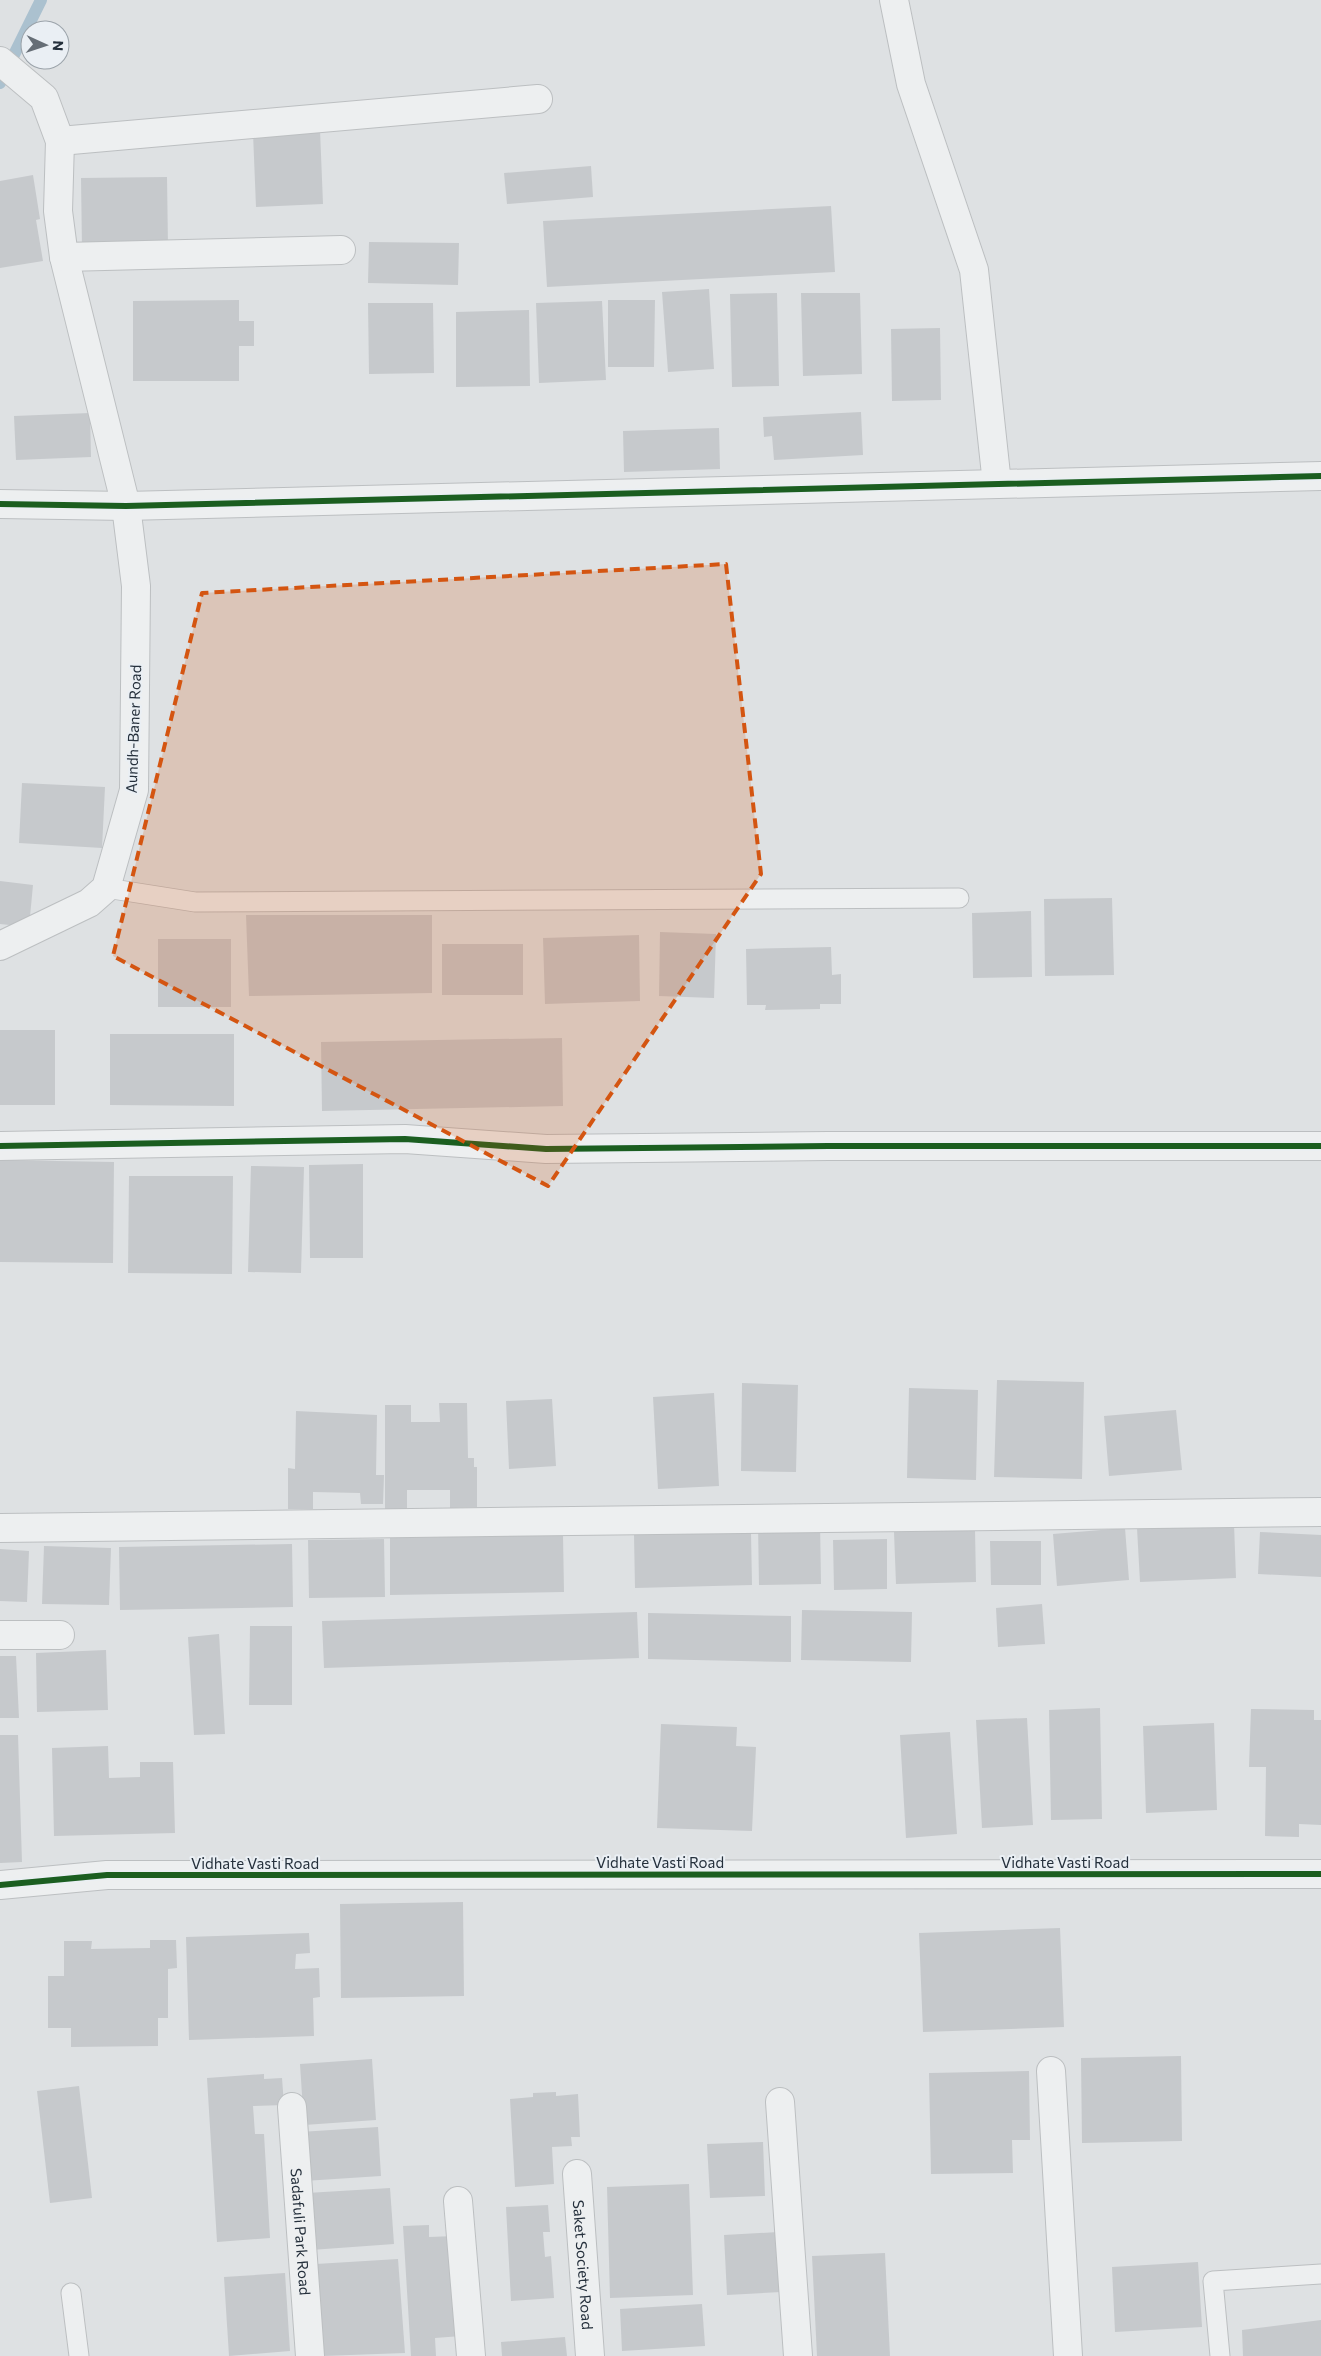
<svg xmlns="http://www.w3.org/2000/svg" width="1321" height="2356" viewBox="0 0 1321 2356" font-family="Commissioner,sans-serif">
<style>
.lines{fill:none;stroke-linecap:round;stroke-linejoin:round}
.stream{stroke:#abc1cf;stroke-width:12}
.building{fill:#c6c9cc}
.service-casing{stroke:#bcbfc1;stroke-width:21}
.minor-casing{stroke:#bcbfc1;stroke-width:30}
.service{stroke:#edeff0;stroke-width:19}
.minor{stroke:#edeff0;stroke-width:28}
.cycleway-casing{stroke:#eaeff4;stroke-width:9}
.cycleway{stroke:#1b5e20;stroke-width:6}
.marked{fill:#d45511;fill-opacity:0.2;stroke:#d45511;stroke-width:4;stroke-dasharray:10 6;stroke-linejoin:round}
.labels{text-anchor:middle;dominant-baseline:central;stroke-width:4;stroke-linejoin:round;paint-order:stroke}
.street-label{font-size:15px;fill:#25303c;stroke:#eaeff4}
</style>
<rect width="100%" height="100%" fill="#dee1e3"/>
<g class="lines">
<path class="stream" d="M0,83l41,-83"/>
</g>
<g class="building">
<path d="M320,130l3,74 -67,3 -3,-74z"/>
<path d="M591,166l2,31 -86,7 -3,-31z"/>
<path d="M33,175l7,44 -4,1 7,41 -43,7v-87z"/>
<path d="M167,177l1,70 -86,2 -1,-71z"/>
<path d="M831,206l4,66 -288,15 -4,-66z"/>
<path d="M369,242l90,1 -1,42 -90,-2z"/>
<path d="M709,289l5,80 -46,3 -6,-80z"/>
<path d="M777,293l2,93 -47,1 -2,-93z"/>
<path d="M801,293h59l2,81 -59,2z"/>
<path d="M239,300v21h15v25h-15v35h-106v-80z"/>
<path d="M608,300h47l-1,67h-46z"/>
<path d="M602,301l4,79 -67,3 -3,-80z"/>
<path d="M368,303h65l1,70 -65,1z"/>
<path d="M529,310l1,76 -74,1v-75z"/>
<path d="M940,328l1,72 -49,1 -1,-72z"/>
<path d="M861,412l2,43 -89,5 -2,-24 -8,1 -1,-20z"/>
<path d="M90,413l1,44 -75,3 -2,-44z"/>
<path d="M719,428l1,41 -96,3 -1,-41z"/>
<path d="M22,783l83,4 -3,61 -83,-5z"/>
<path d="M0,881l33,4 -4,42 -29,-3z"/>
<path d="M1112,898l2,77 -69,1 -1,-77z"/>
<path d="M1031,911l1,66 -59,1 -1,-65z"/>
<path d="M246,915h186v78l-183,3z"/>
<path d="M660,932l56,2 -2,64 -55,-2z"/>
<path d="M639,935l1,66 -95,3 -2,-66z"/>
<rect x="158" y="939" width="73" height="68"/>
<rect x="442" y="944" width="81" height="51"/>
<path d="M831,947l1,28 9,-1v30h-21v5l-55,1 1,-5h-19l-1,-56z"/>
<rect x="0" y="1030" width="55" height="75"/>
<path d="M110,1034h124v72l-124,-1z"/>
<path d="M562,1038l1,68 -241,5 -1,-69z"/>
<path d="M0,1160l114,2 -1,101 -113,-1z"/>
<path d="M363,1164v94h-53l-1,-93z"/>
<path d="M251,1166l53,1 -3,106 -53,-1z"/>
<path d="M129,1176h104l-1,98 -104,-1z"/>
<path d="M997,1380l87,2 -2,97 -88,-2z"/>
<path d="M742,1383l56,2 -2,87 -55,-1z"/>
<path d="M909,1388l69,2 -2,90 -69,-2z"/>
<path d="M714,1393l5,93 -61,3 -5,-92z"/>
<path d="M552,1399l4,67 -47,3 -3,-68z"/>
<path d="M439,1403h28l1,55h6v9h3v40l-27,1v-18h-43v20h-22v-105h26v17h29z"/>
<path d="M1176,1410l6,60 -73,6 -5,-60z"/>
<path d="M296,1411l81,4 -1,60h8l-1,29h-22l-1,-11 -47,-1v17h-25v-41l7,1z"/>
<path d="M820,1522l1,62 -62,1 -1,-62z"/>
<path d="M1234,1524l2,54 -96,4 -3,-54z"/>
<path d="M1125,1528l4,52 -72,6 -4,-52z"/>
<path d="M975,1530l1,52 -80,2 -2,-52z"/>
<path d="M1260,1532l61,3v42l-63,-3z"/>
<path d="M751,1533l1,52 -117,3 -1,-53z"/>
<path d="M563,1535l1,57 -174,3v-57z"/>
<path d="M384,1539l1,58 -76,1 -1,-58z"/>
<path d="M887,1539v50l-53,1 -1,-50z"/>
<path d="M990,1541h51v44h-50z"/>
<path d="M292,1544l1,63 -173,3 -1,-63z"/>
<path d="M44,1546l67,2 -2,57 -67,-1z"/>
<path d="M0,1549l29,2 -2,51 -27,-1z"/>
<path d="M1042,1604l3,40 -47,3 -2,-39z"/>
<path d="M802,1610l110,2 -1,50 -110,-2z"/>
<path d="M637,1612l2,46 -315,10 -2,-47z"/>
<path d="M648,1613l143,3v46l-143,-3z"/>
<path d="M250,1626h42v79h-43z"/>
<path d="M219,1634l6,100 -31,1 -6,-98z"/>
<path d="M106,1650l2,60 -71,2 -1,-59z"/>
<path d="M0,1656h16l3,62h-19z"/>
<path d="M1100,1708l2,111 -51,1 -2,-110z"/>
<path d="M1251,1709l63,1v10h7v105l-22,-1v13l-34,-1 1,-69h-17z"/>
<path d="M1027,1718l6,107 -51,3 -6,-108z"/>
<path d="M1214,1723l3,87 -71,3 -3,-87z"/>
<path d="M661,1724l76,3 -1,19 20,1 -4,84 -95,-3z"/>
<path d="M950,1732l7,102 -51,4 -6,-103z"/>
<path d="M0,1735h18l4,127 -22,1z"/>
<path d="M108,1746l1,32 31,-1v-15h33l2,71 -121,3 -2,-88z"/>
<path d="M463,1902l1,94 -123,2 -1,-94z"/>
<path d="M1060,1928l4,99 -141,5 -4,-99z"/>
<path d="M309,1933l1,20 -14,1 -1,15 24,-1 1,29 -7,1 1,38 -125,4 -3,-103z"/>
<path d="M150,1940h26l1,28 -9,1v49h-10v28l-87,1v-19h-23v-52h16v-35h28l-1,8 59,-1z"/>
<path d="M1181,2056l1,85 -100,2 -1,-85z"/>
<path d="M372,2059l4,61 -72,5 -4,-61z"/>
<path d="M1029,2071l1,69h-18l1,33 -82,1 -2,-101z"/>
<path d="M264,2074v5l18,-1 2,27 -31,1 2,28h9l6,104 -53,4 -10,-164z"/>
<path d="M79,2086l13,112 -42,5 -13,-112z"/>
<path d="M556,2092v4l22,-2 2,43h-9l1,9 -20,1 2,37 -39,3 -5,-88 23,-2v-4z"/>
<path d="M378,2127l3,49 -77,5 -4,-49z"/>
<path d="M763,2142l2,54 -55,2 -3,-54z"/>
<path d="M689,2184l4,111 -83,3 -3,-111z"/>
<path d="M390,2188l4,56 -83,6 -4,-57z"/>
<path d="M548,2205l2,27h-7l2,25 6,-1 3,42 -43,3 -5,-94z"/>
<path d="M429,2225v12l26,-1 6,100 -26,2 1,18h-25l-8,-130z"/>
<path d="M778,2232l3,60 -54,3 -3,-60z"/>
<path d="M885,2253l5,103h-73l-5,-100z"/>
<path d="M398,2259l7,94 -83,3 -6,-92z"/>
<path d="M1198,2262l4,65 -87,5 -3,-65z"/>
<path d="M285,2273l5,78 -61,5 -5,-79z"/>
<path d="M702,2304l3,42 -83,5 -2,-42z"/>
<path d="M1321,2320v36h-78l-1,-26z"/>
<path d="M565,2337l2,19h-65l-1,-14z"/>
</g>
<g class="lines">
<g class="service-casing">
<g id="service">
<path d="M106,888l89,14 764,-4"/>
<path d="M71,2293l8,63"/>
<path d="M1220,2356l-7,-75 108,-7"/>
</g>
</g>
<g class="minor-casing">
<g id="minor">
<path d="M894,0l17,84 63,186 23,214"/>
<path d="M0,61l44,37 16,43 -2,70 6,46 62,249 10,80 -2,204 -28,98 -17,15 -89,43"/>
<path d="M60,141l478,-42"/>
<path d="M64,257l277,-7"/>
<path d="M0,504l126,2 1195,-30"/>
<path d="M0,1146l405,-7 141,10 282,-3h493"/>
<path d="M0,1528l1321,-16"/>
<path d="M0,1635h60"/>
<path d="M0,1885l107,-10 1214,-1"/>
<path d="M1051,2071l17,285"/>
<path d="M780,2102l18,254"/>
<path id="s1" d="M292,2107l18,249"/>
<path id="s2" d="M577,2174l13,182"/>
<path d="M458,2201l13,155"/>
</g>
</g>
<use href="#service" class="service"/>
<use href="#minor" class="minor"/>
<g class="cycleway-casing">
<g id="cycleway">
<path d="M0,504l126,2 1195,-30"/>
<path d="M0,1146l405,-7 141,10 282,-3h493"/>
<path d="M0,1885l107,-10 1214,-1"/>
</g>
</g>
<use href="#cycleway" class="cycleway"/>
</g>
<path class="marked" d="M726,564l35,310 -213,312 -435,-230 89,-363z"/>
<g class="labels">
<g class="street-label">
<text transform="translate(133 729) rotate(-88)">Aundh-Baner Road</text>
<text x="660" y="1862">Vidhate Vasti Road</text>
<text x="1065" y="1862">Vidhate Vasti Road</text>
<text x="255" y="1863">Vidhate Vasti Road</text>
<text stroke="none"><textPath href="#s1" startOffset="125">Sadafuli Park Road</textPath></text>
<text stroke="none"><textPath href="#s2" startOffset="91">Saket Society Road</textPath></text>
</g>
</g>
<g transform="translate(45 45) rotate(93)"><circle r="24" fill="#eaeff4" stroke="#9ba3aa"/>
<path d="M0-4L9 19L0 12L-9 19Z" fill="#666e76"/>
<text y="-8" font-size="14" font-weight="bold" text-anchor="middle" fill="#25303c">N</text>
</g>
</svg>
